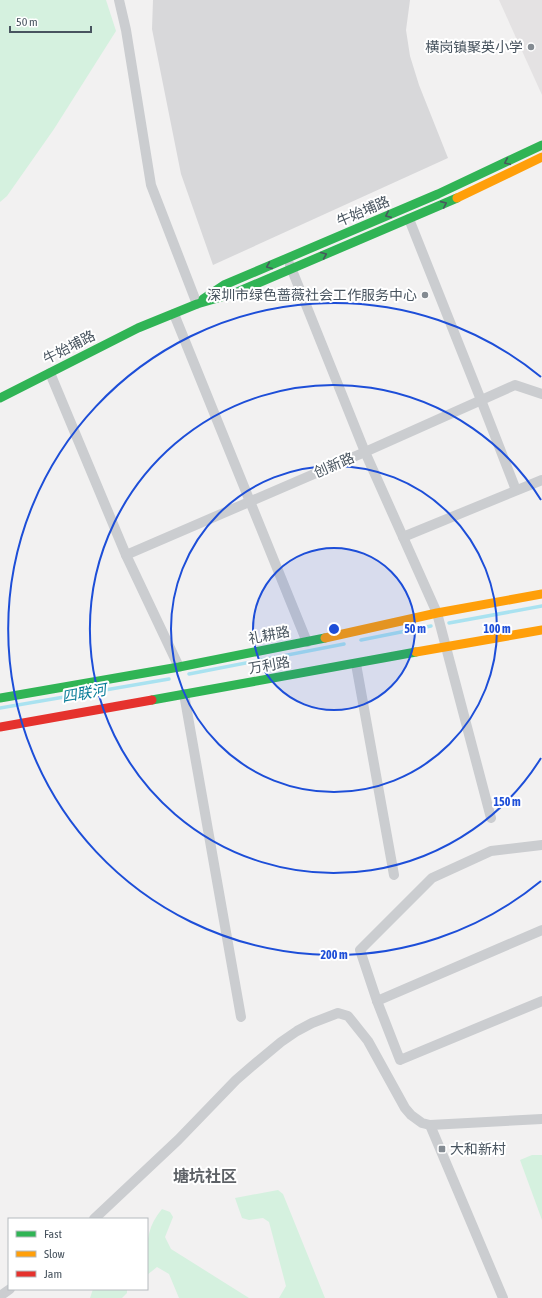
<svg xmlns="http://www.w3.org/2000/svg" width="542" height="1298" viewBox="0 0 542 1298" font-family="'Asap Condensed','Noto Sans SC',sans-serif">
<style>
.education{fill:#e4e2e3}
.green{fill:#d5f1df}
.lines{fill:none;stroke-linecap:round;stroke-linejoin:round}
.stream{stroke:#a9e2f0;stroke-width:3.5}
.building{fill:#d8d8da}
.street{stroke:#cbcdd0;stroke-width:10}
.fast{stroke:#30b455;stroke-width:9}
.slow{stroke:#ff9f0a;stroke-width:9}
.jam{stroke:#e5322d;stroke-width:9}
.oneway{stroke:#47595e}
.ring{fill:none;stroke:#1d4ed8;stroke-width:2}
.poi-dot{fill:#848b92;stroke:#fff;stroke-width:1.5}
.labels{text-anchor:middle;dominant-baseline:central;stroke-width:4;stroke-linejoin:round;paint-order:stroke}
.poi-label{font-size:14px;fill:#48545f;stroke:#fff;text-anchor:end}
.street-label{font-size:14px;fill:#48545f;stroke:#fff}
.water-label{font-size:15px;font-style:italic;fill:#097d99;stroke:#fff}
.quarter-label{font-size:16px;font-weight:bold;fill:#5d6166;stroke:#fff}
.centre{fill:#1d4ed8;stroke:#fff;stroke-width:2}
.ring-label{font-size:12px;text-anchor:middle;font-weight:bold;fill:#1d4ed8;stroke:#fff;stroke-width:4;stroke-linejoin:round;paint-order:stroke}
</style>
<rect width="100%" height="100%" fill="#f2f1f1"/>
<path class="education" d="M499,0h43v95z"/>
<g class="green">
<path d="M0,0h106l10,31 -62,98 -47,67 -7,6z"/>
<path d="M532,1155h10v65l-22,-60z"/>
<path d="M278,1190l5,4 42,104h-46l7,-12 -17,-64 -6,-4 -14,2 -7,-2 -7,-20z"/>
<path d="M162,1209l8,3 3,5 -8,20 6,12 78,49h-70l-10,-24 -12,-7 -10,8c0,-25 -3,-45 15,-66z"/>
<path d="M93,1289h34v4l-5,5h-32z"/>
</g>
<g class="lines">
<g class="stream">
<path d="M449,623l93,-17"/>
<path d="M361,640l70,-14"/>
<path d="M189,674l155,-30"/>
<path d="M0,708l169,-29"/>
</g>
</g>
<path class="building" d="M153,0h257l-4,30 4,26 9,29 29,73 -235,107 -32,-91 -29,-145z"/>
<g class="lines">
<g class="street">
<path d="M119,0l7,30 25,155 46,119"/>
<path d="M409,219l72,181 35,90"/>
<path d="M290,265l75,187 72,161 54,205"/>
<path d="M174,314l133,328"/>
<path d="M50,373l76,182 53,112"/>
<path d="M403,537l139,-57"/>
<path d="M126,555l239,-103 150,-67 27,9"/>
<path d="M356,664l38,211"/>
<path d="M184,694l57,323"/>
<path d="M542,845l-51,6 -59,27 -72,72 17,51 23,59 142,-59"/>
<path d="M377,1001l165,-71"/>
<path d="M430,1125l73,173"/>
<path d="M94,1219l84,-79 58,-60 15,-13 30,-25 16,-11 15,-8 26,-10 10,3 20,25 37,67 6,7 11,8 8,2 112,-6"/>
<path d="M0,1296l10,-7"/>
</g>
<g class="fast">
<path d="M203,299l21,-14 214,-91 104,-49"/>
<path d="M0,398l138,-70 59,-24 38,-11 222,-95"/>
<path d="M0,698l179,-31 146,-29"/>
<path d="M152,700l264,-48"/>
</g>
<g class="slow">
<path d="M457,198l85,-41"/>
<path d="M325,638l112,-25 105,-19"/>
<path d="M416,652l126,-22"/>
</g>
<path class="jam" d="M0,727l152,-27"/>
</g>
<defs><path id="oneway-chevron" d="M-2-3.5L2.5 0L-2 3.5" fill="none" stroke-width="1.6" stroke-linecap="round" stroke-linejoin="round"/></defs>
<g class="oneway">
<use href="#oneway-chevron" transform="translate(507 162) rotate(155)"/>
<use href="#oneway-chevron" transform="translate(444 204) rotate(-24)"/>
<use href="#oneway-chevron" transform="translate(388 215) rotate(156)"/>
<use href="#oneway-chevron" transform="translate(324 255) rotate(-23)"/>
<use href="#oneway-chevron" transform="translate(269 266) rotate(157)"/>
</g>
<circle cx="334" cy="629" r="81" fill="#1d4ed8" fill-opacity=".12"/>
<g class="ring">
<circle cx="334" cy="629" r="81"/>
<circle cx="334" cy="629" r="163"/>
<path d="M541 758A244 244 0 1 1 541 500"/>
<path d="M541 881A326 326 0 1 1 541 377"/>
</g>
<g class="poi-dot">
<circle cx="531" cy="47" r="4"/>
<circle cx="425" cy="295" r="4"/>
<rect x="438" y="1145" width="8" height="8" rx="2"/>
</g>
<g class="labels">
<g class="poi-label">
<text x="523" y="47">横岗镇聚英小学</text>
<text x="417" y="295">深圳市绿色蔷薇社会工作服务中心</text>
<text x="450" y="1149" text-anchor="start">大和新村</text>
</g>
<g class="street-label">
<text transform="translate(363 211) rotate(-23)">牛始埔路</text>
<text transform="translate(69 347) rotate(-27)">牛始埔路</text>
<text transform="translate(334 465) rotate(-23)">创新路</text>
<text transform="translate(269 635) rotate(-11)">礼耕路</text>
<text transform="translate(269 665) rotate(-10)">万利路</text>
</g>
<g class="water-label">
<text transform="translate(84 693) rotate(-10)">四联河</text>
</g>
<g class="quarter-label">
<text x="205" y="1176">塘坑社区</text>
</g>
</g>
<circle cx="334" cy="629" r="6" class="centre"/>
<g class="ring-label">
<text x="415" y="633">50 m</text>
<text x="497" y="633">100 m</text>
<text x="507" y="806">150 m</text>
<text x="334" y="959">200 m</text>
</g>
<rect x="8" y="1218" width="140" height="72" fill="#ffffff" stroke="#b6bbbf"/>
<rect x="16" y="1231" width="20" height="6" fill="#30b455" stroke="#b6bbbf"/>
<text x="44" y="1238" font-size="12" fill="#48545f">Fast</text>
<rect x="16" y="1251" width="20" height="6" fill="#ff9f0a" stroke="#b6bbbf"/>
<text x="44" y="1258" font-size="12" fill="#48545f">Slow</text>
<rect x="16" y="1271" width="20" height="6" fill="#e5322d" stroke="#b6bbbf"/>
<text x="44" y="1278" font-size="12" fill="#48545f">Jam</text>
<path d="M10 26v6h81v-6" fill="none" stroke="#48545f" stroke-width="2"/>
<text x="16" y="26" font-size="12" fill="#48545f" stroke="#ffffff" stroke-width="3" paint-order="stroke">50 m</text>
</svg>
